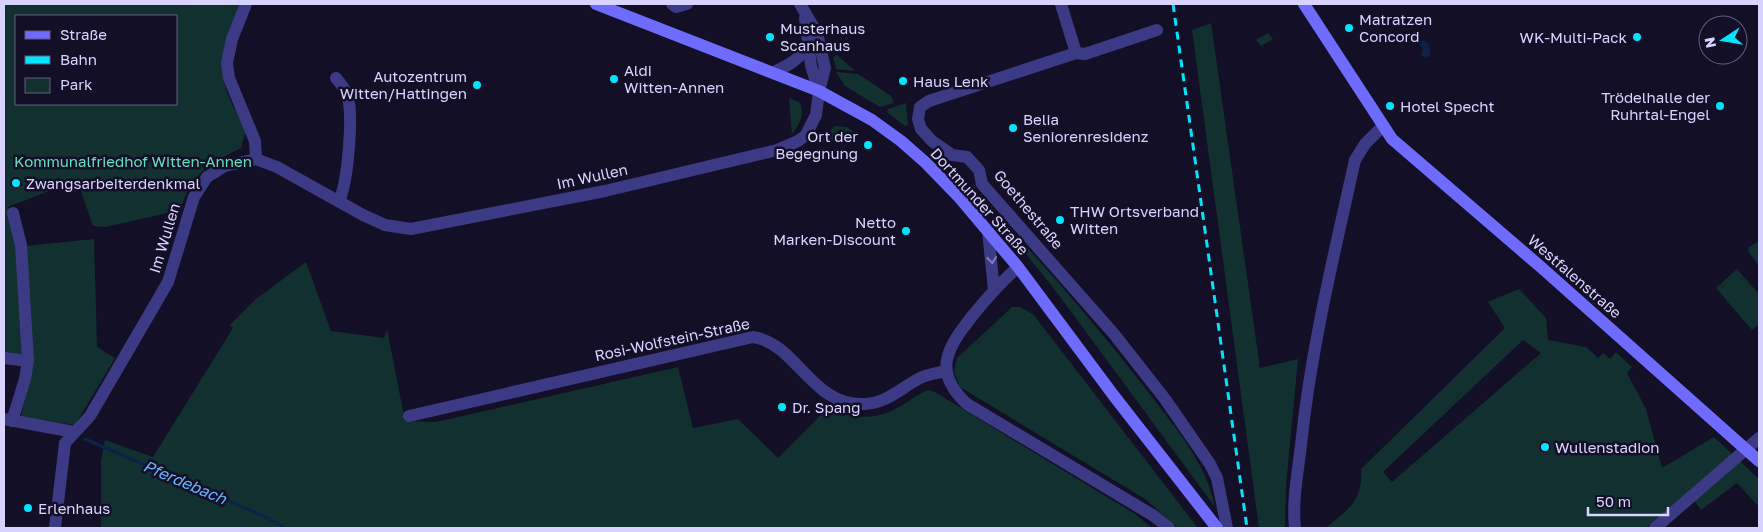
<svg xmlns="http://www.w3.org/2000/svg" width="1763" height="532" viewBox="0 0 1763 532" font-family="'Golos Text',sans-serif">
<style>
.green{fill:#12302f;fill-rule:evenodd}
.water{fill:#0c2248}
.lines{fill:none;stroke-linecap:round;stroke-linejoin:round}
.stream{stroke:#0c2248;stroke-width:3}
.street{stroke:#3d3a85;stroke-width:12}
.secondary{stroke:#6f6bff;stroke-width:12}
.rail{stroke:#00e5ff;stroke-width:3;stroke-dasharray:8 6;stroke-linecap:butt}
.oneway{stroke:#837fbc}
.poi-dot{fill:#00e5ff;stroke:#130f26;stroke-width:2}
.labels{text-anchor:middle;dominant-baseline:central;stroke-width:5;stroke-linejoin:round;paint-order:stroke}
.poi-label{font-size:15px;fill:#d9d4ff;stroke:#130f26;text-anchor:start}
.park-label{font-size:15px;fill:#5fe0c0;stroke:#130f26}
.street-label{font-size:15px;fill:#d9d4ff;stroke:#130f26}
.water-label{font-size:16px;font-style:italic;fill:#62b6ff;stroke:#130f26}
</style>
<rect width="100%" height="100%" fill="#130f26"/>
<g class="green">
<path d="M4,4h237c-25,58 -27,70 5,126l-5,18c-34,17 -49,25 -61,62l-74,17 -13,-1 -16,-46 -69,27 17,39 69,-7 3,108 18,11 -40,67 -54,-8 12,-60 -29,-4zM16,16h160v88h-160z"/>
<path d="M1211,23l49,345 38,-9 -12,127 -1,42h-26l-67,-498z"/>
<path d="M1268,33l5,6 -12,7 -5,-6z"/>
<path d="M837,55l18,16 -19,-2 -3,-12z"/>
<path d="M836,72l22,2 33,22 3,7 -14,4 -35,-21z"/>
<path d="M789,98l10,4c7,11 0,23 -7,32z"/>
<path d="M906,103l2,22 -3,1 -18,-14 1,-3z"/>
<path d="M835,126l12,1 10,8 -41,9z"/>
<path d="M1001,219c52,56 101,113 148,174 27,36 57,69 66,114l-157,-213 -59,-74z"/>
<path d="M1759,241v25l-11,-15 1,-4z"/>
<path d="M306,262l25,69 53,7 3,-9 18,92 31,1 242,-55 15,61 45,-9 40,39 49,-49c24,9 47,12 70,-1 10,-5 19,-13 31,-18l7,2 200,122 17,14h-1051v-67l4,-21 48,17 80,-129 -3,-3 26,-26z"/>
<path d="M1737,269l22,25v30l-7,6 -36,-42z"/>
<path d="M1519,289l27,29 2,22 38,7 12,11 5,-5 7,6 6,-7 16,15 -5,6 19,36 16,59 52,-31 45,42v28l-22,-24 -36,27 -13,-17 -42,35h-320c22,-19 37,-26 35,-59l144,-141 -17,-26zM1523,340l18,13 -149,129 -9,-10z"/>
<path d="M1012,307h8l13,7 165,214h-20l-33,-29 -185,-112 -6,-15 3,-14z"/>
</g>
<path class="water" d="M1422,40l6,3 3,11 -4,4 -6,-3 2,-6 -4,-5z"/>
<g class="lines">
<path class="stream" d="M85,439l183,79 17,10"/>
<g class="street">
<path d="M246,4l-14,35 -5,24 2,15 26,63 1,18"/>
<path d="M672,4l4,3 11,-3"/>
<path d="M1061,4l15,49"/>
<path d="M805,18l6,48 8,25"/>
<path d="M1157,30l-72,24 -9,-1 -147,48 -9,6 -2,12 3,10 11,12 20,14 15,2 12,13 3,14 132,150 51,65 45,65 7,14 10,50"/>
<path d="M774,72c17,-8 27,-13 35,-31"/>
<path d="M336,78c4,5 11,13 12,19 5,21 0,85 -9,104"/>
<path d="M988,231l6,59"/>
<path d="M1018,267c-17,15 -31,31 -45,48 -25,32 -42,56 -6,89l187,112 15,12"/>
<path d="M4,358l24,3"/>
<path d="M409,416l344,-79c45,7 58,70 112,67 22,-1 36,-16 55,-26 8,-4 17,-5 26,-7"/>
<path d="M4,419l70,13"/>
<path d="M12,421l13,-42 3,-18 -7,-116 -8,-32"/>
<path d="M55,528l10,-85 25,-27 78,-134 26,-85 13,-20 18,-11 31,-7 21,8 86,48 22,10 26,4 194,-38 172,-41 21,-9 8,-6 10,-20 3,-24 6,-23 -8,-35 -17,-29"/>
<path d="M1295,528c-3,-27 3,-56 6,-83 10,-97 33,-190 54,-285l10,-16 17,-17"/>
<path d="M1655,528l104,-90"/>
</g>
<g class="secondary">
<path d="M596,4l223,87 53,29 29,21 25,22 32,33 60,71 96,129 103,132"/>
<path d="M1304,4l88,135 150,129 217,193"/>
</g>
<path class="rail" d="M1173,4l74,524"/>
</g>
<defs><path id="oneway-chevron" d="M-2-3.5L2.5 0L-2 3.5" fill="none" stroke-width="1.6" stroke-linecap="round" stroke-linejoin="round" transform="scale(1.25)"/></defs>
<use class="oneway" href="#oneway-chevron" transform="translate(992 260) rotate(83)"/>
<g class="poi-dot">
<circle cx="1349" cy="28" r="5"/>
<circle cx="770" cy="37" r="5"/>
<circle cx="1637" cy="37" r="5"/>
<circle cx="614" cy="79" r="5"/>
<circle cx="903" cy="81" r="5"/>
<circle cx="477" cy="85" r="5"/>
<circle cx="1390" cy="106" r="5"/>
<circle cx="1720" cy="106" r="5"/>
<circle cx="1013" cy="128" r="5"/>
<circle cx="868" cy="145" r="5"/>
<circle cx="16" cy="183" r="5"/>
<circle cx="1060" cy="220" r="5"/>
<circle cx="906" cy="231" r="5"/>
<circle cx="782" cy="407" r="5"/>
<circle cx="1545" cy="447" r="5"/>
<circle cx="28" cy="508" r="5"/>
</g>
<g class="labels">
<g class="poi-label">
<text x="1359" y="19">Matratzen<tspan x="1359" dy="17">Concord</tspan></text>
<text x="780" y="28">Musterhaus<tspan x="780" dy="17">Scanhaus</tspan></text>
<text x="1627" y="37" text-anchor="end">WK-Multi-Pack</text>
<text x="624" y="70">Aldi<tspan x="624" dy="17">Witten-Annen</tspan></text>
<text x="467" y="76" text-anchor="end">Autozentrum<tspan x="467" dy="17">Witten/Hattingen</tspan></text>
<text x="913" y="81">Haus Lenk</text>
<text x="1710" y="97" text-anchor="end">Trödelhalle der<tspan x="1710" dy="17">Ruhrtal-Engel</tspan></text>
<text x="1400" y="106">Hotel Specht</text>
<text x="1023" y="119">Belia<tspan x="1023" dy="17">Seniorenresidenz</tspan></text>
<text x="858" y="136" text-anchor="end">Ort der<tspan x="858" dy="17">Begegnung</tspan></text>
<text x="26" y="183">Zwangsarbeiterdenkmal</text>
<text x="1070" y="211">THW Ortsverband<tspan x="1070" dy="17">Witten</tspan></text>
<text x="896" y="222" text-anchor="end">Netto<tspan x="896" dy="17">Marken-Discount</tspan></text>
<text x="792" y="407">Dr. Spang</text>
<text x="1555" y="447">Wullenstadion</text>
<text x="38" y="508">Erlenhaus</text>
</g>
<g class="park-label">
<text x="133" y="161">Kommunalfriedhof Witten-Annen</text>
</g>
<g class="street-label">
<text transform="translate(592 176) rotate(-12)">Im Wullen</text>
<text transform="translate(980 201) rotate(48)">Dortmunder Straße</text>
<text transform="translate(1029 209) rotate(50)">Goethestraße</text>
<text transform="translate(164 238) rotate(-73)">Im Wullen</text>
<text transform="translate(1575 276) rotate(41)">Westfalenstraße</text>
<text transform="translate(672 339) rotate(-12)">Rosi-Wolfstein-Straße</text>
</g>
<g class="water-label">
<text transform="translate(185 482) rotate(23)">Pferdebach</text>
</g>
</g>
<rect width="1763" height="532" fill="none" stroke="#d9d4ff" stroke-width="10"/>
<rect x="15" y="15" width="162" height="90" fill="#130f26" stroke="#625e7d"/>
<rect x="25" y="31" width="25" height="8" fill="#6f6bff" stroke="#625e7d"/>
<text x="60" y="40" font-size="15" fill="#d9d4ff">Straße</text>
<rect x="25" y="56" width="25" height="8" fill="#00e5ff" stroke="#625e7d"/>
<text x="60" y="65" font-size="15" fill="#d9d4ff">Bahn</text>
<rect x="25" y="78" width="25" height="15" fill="#12302f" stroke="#625e7d"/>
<text x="60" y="90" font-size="15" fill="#d9d4ff">Park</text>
<g transform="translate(1723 40) rotate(258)"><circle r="24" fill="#130f26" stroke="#625e7d"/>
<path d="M0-4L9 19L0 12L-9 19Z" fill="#00e5ff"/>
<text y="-8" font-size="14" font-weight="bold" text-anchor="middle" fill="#d9d4ff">N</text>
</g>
<path d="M1588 507v8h80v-8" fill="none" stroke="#d9d4ff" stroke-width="2.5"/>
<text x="1596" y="507" font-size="15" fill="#d9d4ff" stroke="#130f26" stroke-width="4" paint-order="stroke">50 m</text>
</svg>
